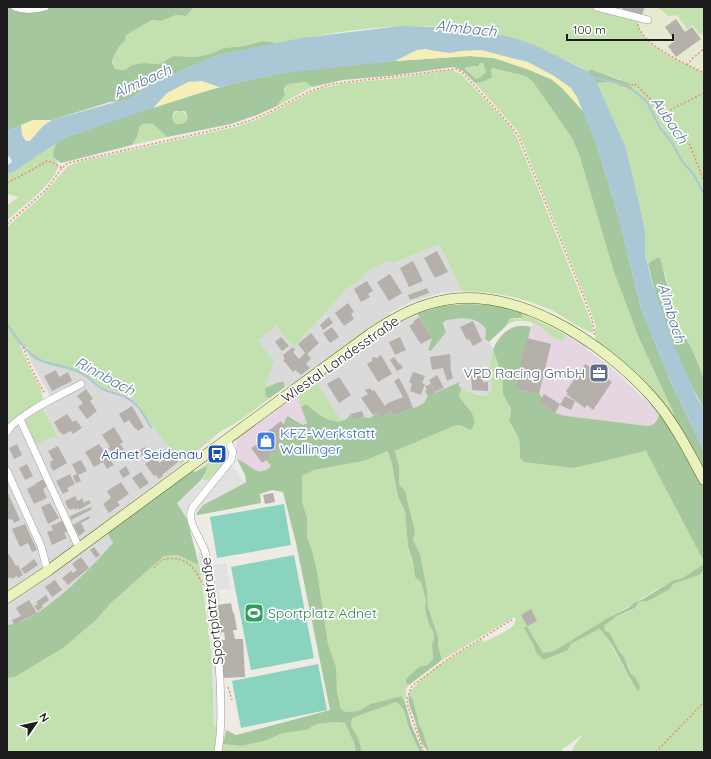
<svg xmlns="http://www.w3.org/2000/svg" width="711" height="759" viewBox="0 0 711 759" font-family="Quicksand,sans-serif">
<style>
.residential{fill:#dbdada}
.industrial{fill:#e5d6e1}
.farmland{fill:#e5ead1}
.grass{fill:#c2e1af}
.forest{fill:#a5c79d;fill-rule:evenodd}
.sand{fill:#f6f0b8}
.pitch{fill:#8ad3bf}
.parking{fill:#e1e1e1}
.water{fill:#a9c7d5}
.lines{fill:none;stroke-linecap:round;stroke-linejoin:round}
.stream{stroke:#a9c7d5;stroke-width:2}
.building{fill:#b6b0aa}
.minor-casing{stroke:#9e9e9e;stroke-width:8}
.secondary-casing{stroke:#546611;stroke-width:11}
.path{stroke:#e99078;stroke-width:1.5;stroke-dasharray:2 2;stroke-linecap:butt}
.minor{stroke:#fff;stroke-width:7}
.secondary{stroke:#e9f1bd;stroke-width:10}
.labels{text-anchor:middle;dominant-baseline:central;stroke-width:3.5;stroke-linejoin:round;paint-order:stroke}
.street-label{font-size:14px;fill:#1d1d1d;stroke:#fff}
.service-label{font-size:14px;fill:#4e5e75;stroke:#fff;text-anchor:end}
.shop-label{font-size:14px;fill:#366cbe;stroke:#fff;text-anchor:start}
.transit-label{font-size:14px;fill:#164399;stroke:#fff;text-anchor:end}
.leisure-label{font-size:14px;fill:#27864d;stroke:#fff;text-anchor:start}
.water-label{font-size:15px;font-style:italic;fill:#5572a1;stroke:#fff}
</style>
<rect width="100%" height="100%" fill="#edebe4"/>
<g class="residential">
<path d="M439,244l23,47 -22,2 -13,4 -16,5 -22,11 7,9 21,-9 15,25v3l-4,7 5,1 6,-10 4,-4 2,-9 -2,-3 6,-3 12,-2 10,1 13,8 3,4 -2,5 1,6h3l4,7 -4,18 3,23 -2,3 -6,2 -12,-2 -11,-5 -2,-2 -1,-4 -30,14 -4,7 -8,4 -23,9 -12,1 -8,-2 -3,3 -6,-1 -12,3 -1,-6 -9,7 -31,-48 -23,17 -4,-8h-5l-14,6 -8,-47 19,-15 17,21 35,-37 17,-20 20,-13 -2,-3 27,-14 2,4z"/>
<path d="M28,353l9,8 37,10 23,12 6,4 28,10 50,68 -78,58 10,20 -23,26 -36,31 -17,13 -23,12h-7v-182l2,-9 4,-7 10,-6 34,13 -14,-25 11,-6 -23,-41z"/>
</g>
<g class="industrial">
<path d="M533,323l14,8 11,9 5,1 2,-5 -2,-3 22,13 1,3 23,17 43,40 7,8 -3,8 -2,3 -6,1 -82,-10 -11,-3 -40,-24 12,-51z"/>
<path d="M297,392l2,8 8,22 -4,3 -11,-8 -11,29 -10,11v9l-8,5h-7l-7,-3 -9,-8 -3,-1 -1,-21z"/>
</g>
<path class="farmland" d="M613,7h44l6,5 14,3 16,10 7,9 4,-2v41l-25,-12 -20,-12 -18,-17 -3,-6 1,-8 -27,-9z"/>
<g class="grass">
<path d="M194,7h419l-1,2 27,9v11c12,21 44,34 65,44v305l-13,-31 -13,-20 -13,-53 -8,-16 -6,3 -3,3 -3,-10v-23l-4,-19 -15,-64 -29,-65 13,-1 8,3 3,-5 -27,-10 -7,1c-11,-7 -22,-11 -33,-16 -23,-10 -45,-20 -69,-24 -68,-11 -143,-2 -209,13l-4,-2 -10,-1 -18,5 -20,2 -14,6 -13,3 -24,-1 -13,8 -16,-1 -12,2 -7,5 -10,-1c-5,-12 0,-20 10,-28l1,-6 26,-15 9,1 15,-6 10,1z"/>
<path d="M657,7h47v25l-4,3 -7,-10 -6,4 -10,-14 -8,1z"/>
<path d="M480,63h3l3,9 -7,6 -3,1 -10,-9v-3l3,-1 7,1z"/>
<path d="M492,68l34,8 7,6 39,56 7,16 35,118 24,64 36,78 -3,8 -75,-76 -1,-16 1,-3 -6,-18 -70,-173 -3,-6 -42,-47 17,-8 -1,-5z"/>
<path d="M452,70l9,4 49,52 6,9 71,176 5,14 1,8c-9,-2 -29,-16 -38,-21 -31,-15 -59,-20 -93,-21l-23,-47 -47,20 -2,-4 -27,14 2,3 -20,13 -17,20 -35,37 -17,-21 -18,15 16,20 -9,27 3,10h2l-28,21 -21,12 -40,34 -50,-68 -28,-10 -10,-6 -16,-8 -40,-12 -8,-6 -1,-7 -8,-3 10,24 11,20 2,11 -3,3 -33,22v-198l35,-31 25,-29 11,-5 157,-35 16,-5 18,-8 40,-21 13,-5 25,-5 41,-4z"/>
<path d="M306,82l6,5 -35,19 8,-11v-9l3,-2z"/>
<circle cx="180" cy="118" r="7"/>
<path d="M148,123h4l15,14 -35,8 5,-8 3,-11z"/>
<path d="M56,143l-2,6v9l3,3c0,2 1,4 1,6 -3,15 -39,43 -51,53v-15l12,-8 -12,-3v-20l43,-26z"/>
<path d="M520,312l43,21 2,3 -2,5c-8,1 -21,-15 -30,-18 -4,-2 -8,-2 -13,-2 -6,0 -10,1 -14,5l4,-8 11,1 1,-4z"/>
<path d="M493,349l9,27 1,18 8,15 -2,8 2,9 8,13 1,9v5l54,15 72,-17 58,111v2l-23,15 -8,2 -17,9 -102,61 -11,2 -15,-26 -4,1 20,32 24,-10 3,-6 28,-15 8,9 29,51 -7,-22 -5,-10 -5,-6 -9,-18 -5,-2 -1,-4c6,-11 23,-13 31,-19 2,-2 3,-4 4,-6l9,-1 22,-12 3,-5 26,-9 5,-5v182h-133l5,-9 7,-8c-8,4 -13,10 -20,13l-2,4h-132l-5,-17 -5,-11 -6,-24 -4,-6c13,-21 51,-41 73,-55l1,3c5,-1 27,-13 30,-16 1,-1 3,-6 3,-7l-2,-2 -72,43 -4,-15v-8l-10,-30 -1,-17 -7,-36 -7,-14 2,-9 -10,-40 -6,-7v-18l-4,-15 61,-27 3,1 6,3 -6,-35 2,-5c9,4 24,13 31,2l-3,-23z"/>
<path d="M315,379l27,42h-13l-23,-17 -5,3 -4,-15z"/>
<path d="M43,409l14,26 -23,10 -11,-24z"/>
<path d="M225,451h2c3,11 -13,22 -19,30l-6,-2 4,-5 -11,-2z"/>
<path d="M386,451l6,13 6,33 7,14 3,36 5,15 2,15 6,5 5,19 -1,7 4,17 5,8v7l-2,4 1,15 -27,24 3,2 -3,4 -1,13 -4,-6 -31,8 -12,7 -12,1 -5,-3 -4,-17 -1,-25 -8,-23 -11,-73 -5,-21 -5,-13v-20l-5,-15v-26l12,-6 50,-9z"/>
<path d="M178,555l16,8 5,2 1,2 12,92 2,67 5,1 -4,25h-208v-74l8,-1 48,-29 33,-28 16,-18 52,-46z"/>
<path d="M396,702c9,5 10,17 13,26 3,8 7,16 11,24h-58l-3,-12 -8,-15 1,-8z"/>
<path d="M332,722l13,1 9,20 2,9h-135l2,-8 18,2 23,-5 19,-8 23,-3 11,-6z"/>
</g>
<g class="forest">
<path d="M7,7h187l-8,9 -10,-1 -15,6 -9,-1 -26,15 -1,6c-8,7 -10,11 -13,21l3,7 10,1 7,-5 12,-2 16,1 13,-8 24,1 13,-3 14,-6 20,-2 18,-5 10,1 4,2 -58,11 -61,26 -24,16 -11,4 -12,1 -58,18h-19l-26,11z"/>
<path d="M470,56l24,2 33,11 24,10 11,9 21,23 15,38 21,69 22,90 30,75 33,68v111l-58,-111 -72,17 -50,-6 -4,-4v-10l-1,-9 -10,-18 2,-12 -8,-15 -1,-18 -9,-27c8,-16 19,-27 38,-22l-16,62 24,5 3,3 -3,5 16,11 11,3 82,10c10,-1 9,-9 14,-16l9,12 3,-8 -36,-78 -24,-64 -35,-118 -7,-16 -39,-56 -7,-6 -34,-8 -1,2 1,7 -7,4 -10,2 -12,-12 -9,-4 -65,9 -46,4 -31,7 -6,-5 -18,2 -4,4 1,7 -8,11 -20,9 -26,9 -64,13 -15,-14 -8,1 -4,2 -3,11 -5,8 -71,18 -7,-5 -1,-5 3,-10 10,-6c64,-22 129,-46 196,-60 68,-14 139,-16 208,-21zM480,63h3l3,9 -7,6 -3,1 -11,-10 1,-2 12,-1zM175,111h10c6,8 0,14 -9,13 -4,-4 -5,-8 -1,-13z"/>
<path d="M590,70h3l37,14 -2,4 -18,-6 -13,1 -10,-12z"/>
<path d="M657,258h3l18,69 13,20 13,31v31c-25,-44 -45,-95 -56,-145l3,-3z"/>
<path d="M465,304l31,1 24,7 2,2v4h-12l-4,8 -17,16 -4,-3 1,-10c-8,-10 -19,-12 -31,-10 -5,1 -8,0 -12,4l3,9 -15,19 -3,-1 4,-12 -15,-25 26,-7z"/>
<path d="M279,382h5l1,5 -15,11 -4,-1 -1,-9z"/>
<path d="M459,382v4l2,2 -2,8c6,11 22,20 12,34l-12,-5h-3l-61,26 4,15v18l6,7 10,40 -2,9 7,14 7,36 1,17 10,30v8l4,15 -33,25 -3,-2v-4l13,-12 8,-2 6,-6 -1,-15 2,-4v-7l-5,-8 -4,-17 1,-7 -5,-19 -6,-5 -2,-16 -5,-14 -3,-36 -7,-14 -6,-33 -5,-13 -23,10 -50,9 -12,6v26l5,15v20l5,13 5,21 11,73 8,23 1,25 4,17 5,3 12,-1 12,-7 31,-8 4,6 6,22 12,28h-3c-4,-8 -8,-16 -11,-24 -3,-9 -4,-21 -13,-26l-44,16 -1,7 8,15 3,12h-6l-2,-9 -9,-20 -13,-1 -15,2 -11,6 -23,3 -19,8 -23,5 -18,-2 3,-14 10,5 94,-25 -34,-167 -13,-51 -11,-2 -12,4 1,9 -63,12 -2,-1 7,-9 43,-23 -1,-7 -8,-16c11,3 20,21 34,7l-5,-6 5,-3 -2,-3 12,-8 -3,-4 8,-24 2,-2 15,9 4,-2 -6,-16 5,-3c11,9 33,29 45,9l1,7 12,-3 6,1 8,-6 3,5 10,-6 2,5 23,-9 8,-4 4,-7z"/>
<path d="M207,466c-2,16 -19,26 -29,37l9,16 12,46 -5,-2 -16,-8 -14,1 -52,46 -16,18 -33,28 -48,29 -8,1v-53c32,-2 85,-58 106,-82l-6,-11 85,-61 3,1z"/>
<path d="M704,564v6l-5,5 -26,9 -3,5 -22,12 -9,1 -4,6 -18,8 -11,8 -2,3 1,4 5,2 9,18 5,6 7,17 4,3 5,9 -1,6c-4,-4 -6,-9 -9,-14 -8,-14 -19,-39 -31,-49l-28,15 -3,6 -24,10 -7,-6 -4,-10 -9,-16 3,-2 16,27 11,-2 54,-33 20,-10 6,-5 9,-4 31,-19 7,-1z"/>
<path d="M409,694l4,6 6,24 5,11 5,17c-8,-6 -11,-21 -14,-31 -2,-9 -8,-16 -6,-27z"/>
</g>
<g class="sand">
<path d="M426,49l9,2 15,2 10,-2 21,-1 46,12 27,14 17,12 6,9 6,14 -21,-23 -11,-9 -24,-10 -33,-11 -24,-2 -75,5 22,-11z"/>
<path d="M202,81l17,6 -66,21 14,-15 21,-11z"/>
<path d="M33,120h19l-9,6 -13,15h-4l-4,-6 -1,-10z"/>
</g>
<g class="pitch">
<path d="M284,504l7,41 -74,13 -7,-41z"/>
<path d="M294,555l20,103 -63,12 -20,-103z"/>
<path d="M318,664l9,46 -86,18 -9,-47z"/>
</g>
<g class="parking">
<path d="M231,465l14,18 -42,22 -7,9 1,-6z"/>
<path d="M202,479l6,2 -18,22 -3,8v8l-10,-16z"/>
<path d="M201,550l4,16 21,-3 5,25 -12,2 1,12 -9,2 6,52 2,71 -5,-1 -2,-67 -7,-61 -7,-45z"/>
</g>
<path class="water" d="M401,26c39,1 78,1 116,13 22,7 44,19 64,29l6,3 10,12 29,65 15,64 4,19v23l7,29 23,64 22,51 7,11v42l-33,-68 -30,-75 -22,-90 -21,-69 -21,-52 -6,-9 -17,-12 -26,-14 -47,-12 -21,1 -10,2 -15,-2 -9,-2 -9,1 -22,11 -94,10 -39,6 -43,10 -17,-6 -14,1 -21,11 -14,15 -87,29 -53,35 -6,2v-9l4,-2 1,-2 -2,-4 -3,-1v-18l1,-2 -1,-5 14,-6 1,10 4,6h4l13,-15 9,-6 81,-23 24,-16 61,-26 83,-17z"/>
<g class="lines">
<g class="stream">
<path d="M591,77l36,8 20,17 13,26 11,13 11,20 12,14 10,19"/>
<path d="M7,324c7,11 20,30 33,36 14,6 30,6 43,14 8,4 12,12 20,15 10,5 21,5 30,13 8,6 13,17 18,25"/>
</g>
</g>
<g class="building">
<path d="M623,7h22l-4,10 -19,-7z"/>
<path d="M676,19l9,13 7,-5 9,12 -25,18 -8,-11 7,-5 -10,-14z"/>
<path d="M437,251l11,21 -13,6 -11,-20z"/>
<path d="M413,261l10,20 -14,6 -9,-19z"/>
<path d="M390,274l12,19 -13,8 -12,-19z"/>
<path d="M367,281l6,10 -5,3 2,3 -9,5 -7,-13z"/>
<path d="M427,288l2,5 -19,7 -2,-5z"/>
<path d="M348,303l6,9 -3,2 3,5 -10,7 -9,-13z"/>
<path d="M329,317l4,6 -10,7 -3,-5z"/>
<path d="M419,317l13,21 -11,6 -12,-18 5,-3 -1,-1z"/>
<path d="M473,321l9,20 -9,5 -4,-7 -2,1 -7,-13z"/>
<path d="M332,327l7,10 -9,6 -7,-10z"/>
<path d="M311,333l8,10 -12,11 4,4 -5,6 4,4 -9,7 -6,-5 -2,2 -10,-12 2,-1 -2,-4 10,-8 2,3 -2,2 6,7 6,-6 -7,-9z"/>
<path d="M281,337l8,9 -7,5 -7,-9z"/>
<path d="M400,337l6,13 -11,5 -6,-13z"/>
<path d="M527,338l24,6 -12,50 -24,-5z"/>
<path d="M450,354l1,13h-1l3,11 -6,3 -4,-13 -11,2 -2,-13z"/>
<path d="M381,355l11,19 -14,8 -11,-18 5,-3v-3l2,-1 3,1z"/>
<path d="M394,357l5,7 1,-1 3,5 -6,3 -7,-11z"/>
<path d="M585,364l5,3 3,-3h3l12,8v3l-2,3 6,4 -19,28 -6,-5 -2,3 -19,-14 2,-1 -2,-2z"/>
<path d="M56,370l3,7 9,-5 4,9 -20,10 -8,-15z"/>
<path d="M413,372l12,4 -3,7 3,1 -4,11 -11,-4 2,-7 -3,-2z"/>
<path d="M437,375l7,13 -9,4 -6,-12z"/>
<path d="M471,376h12v6h5v9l-16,-1z"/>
<path d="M339,377l12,18 -12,8 -12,-19z"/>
<path d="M399,378l9,17 5,13 -20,8 -2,-5 -10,6 -3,-5 -5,3 -12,-17 7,-4 -3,-4 5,-2 2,3 2,-1 11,16 3,-3 15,-6 -9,-16z"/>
<path d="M431,384l4,9 -7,3 -3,-5 2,-1 -2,-4z"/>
<path d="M86,389l7,10 -3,2 7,10 -10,8 -9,-12 5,-4 -6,-7z"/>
<path d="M544,394l16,10 -5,9 -16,-11z"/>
<path d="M565,396l10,5 -4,9 -11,-5z"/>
<path d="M132,406l12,21 -6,4 -2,-3 -1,1 -6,-9 -5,3 -5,-9z"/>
<path d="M362,411l2,6 -12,3 -1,-6z"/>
<path d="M67,414l6,8 3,-2 6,8 -9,6 -2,-3 -8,4 -2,-3 -1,1 -6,-11z"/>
<path d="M281,421l9,13 -12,8 3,4 -12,8 2,3 -9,6 -11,-15 20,-13 -3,-4z"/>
<path d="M114,427l9,15 -3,2 5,7 -11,6 -6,-9 2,-1 -8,-12z"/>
<path d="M17,444l5,11 -8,4 -5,-11z"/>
<path d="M99,444l15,21 -7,4 -4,-7 -9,5 -9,-15z"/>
<path d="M58,446l9,17 -14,8 -3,-6 1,-1 -1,-2 3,-2 -5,-9z"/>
<path d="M145,447l5,7 -6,4 -5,-7z"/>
<path d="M173,454l5,8 -16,13 1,1 -4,3 -3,-4 -2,1 -9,-12 11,-7 3,6z"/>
<path d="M81,460l6,11 -9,4 3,6 -5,2 -3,-7 4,-2 -5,-10z"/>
<path d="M27,464l6,12 -8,4 -6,-12z"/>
<path d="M126,466l4,8 -7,4 -4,-7z"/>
<path d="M141,472l8,11 -9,6 -8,-11z"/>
<path d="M70,474l5,10 -8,4 2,3 -6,3 -7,-13z"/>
<path d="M44,479l4,7 -5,3 4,9 -13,6 -7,-15 9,-5v-1z"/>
<path d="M121,482l8,12 -12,8 3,3 -11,8 -6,-9 8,-6 -4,-7z"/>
<path d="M7,491l13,29 -6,3 -2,-4 -3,1 -2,-6z"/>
<path d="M273,493l2,9 -10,2 -2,-9z"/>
<path d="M75,496l3,5 4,-3 2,5 5,-3 2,3 -12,7 -1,-2 -3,2 -1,-2 -4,2 -1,-2 -1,1 -3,-8z"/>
<path d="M50,503l9,15 -11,6 -7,-17z"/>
<path d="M91,507l1,2 -21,11 -1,-4z"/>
<path d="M89,516l1,2 -9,5 4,8 -6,5 -6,-11z"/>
<path d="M64,520l5,11 -5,2 3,5 -15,7 -5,-13 6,-2 -2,-4z"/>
<path d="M25,524l12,26 -5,2 -4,-9 -8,4 -8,-18z"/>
<path d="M94,547l6,8 -4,3 -6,-8z"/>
<path d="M9,554l7,12 2,-1 5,10 -5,3 -1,-2 -6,3v-2l-4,2v-24z"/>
<path d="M81,557l8,11 -21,17 -6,-7 9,-7 2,2 4,-3 -5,-6z"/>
<path d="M34,559l4,6 -13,9 -4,-5z"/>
<path d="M55,580l7,10 -10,7 -7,-10z"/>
<path d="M46,595l3,5 -9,7 2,-1 1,1 -5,4 -4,-5 4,-2 -2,-2z"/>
<path d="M29,600l8,13 -23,12 -2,-5 9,-4 -5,-8z"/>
<path d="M231,603l2,10h1l3,17h-4l2,9h8l2,38 -22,1 -2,-38h4l-1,-8 -4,1 -3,-17h2l-2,-11z"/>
<path d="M531,609l6,12 -10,5 -6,-11z"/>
</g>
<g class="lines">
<g class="minor-casing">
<g id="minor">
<path d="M15,7c10,4 20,3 30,0"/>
<path d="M597,7l51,13"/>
<path d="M20,419l59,129"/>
<path d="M7,432c9,-17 56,-38 74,-48"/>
<path d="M7,471l34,75 5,19 3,5"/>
<path d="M218,752c4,-25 3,-48 2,-73 -2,-42 -7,-83 -14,-124 -3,-15 -22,-34 -13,-48l38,-47 2,-8 -6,-12"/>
</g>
</g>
<g class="secondary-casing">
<path id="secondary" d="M7,598l42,-28 321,-236c19,-13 39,-25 62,-31 79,-23 171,39 221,95 21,24 36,54 51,82"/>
</g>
<g class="path">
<path d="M638,24c2,20 50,41 66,49"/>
<path d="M687,65l6,-7 11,-9"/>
<path d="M629,89l4,-5 3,1 29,28 2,1"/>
<path d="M704,93l-32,16 -5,5 2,5 21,26 14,36"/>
<path d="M7,183l25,-13 15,-9 5,1 10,6"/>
<path d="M7,224l39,-34 16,-22 6,-5 164,-37 17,-5 21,-9 38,-20 20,-7 19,-3 35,-4 74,-9 6,3 49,54 7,9 65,160 9,24 3,17"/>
<path d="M23,347l8,21 14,26"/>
<path d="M154,568c2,-2 4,-5 7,-7 8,-5 24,-2 30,5 6,5 8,13 13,19"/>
<path d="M228,687l4,13"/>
<path d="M424,752l-16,-45 -1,-9 5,-12 36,-27 65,-40"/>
<path d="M656,752l48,-50"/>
</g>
<use href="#minor" class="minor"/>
<use href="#secondary" class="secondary"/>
</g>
<defs>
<g id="office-square" transform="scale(1)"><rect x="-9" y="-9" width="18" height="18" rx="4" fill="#5c6f8a" stroke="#fff"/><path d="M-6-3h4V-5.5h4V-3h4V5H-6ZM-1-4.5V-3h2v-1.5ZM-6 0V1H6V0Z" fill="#fff"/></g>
<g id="shop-square" transform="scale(1)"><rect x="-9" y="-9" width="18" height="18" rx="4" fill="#3f7fe0" stroke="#fff"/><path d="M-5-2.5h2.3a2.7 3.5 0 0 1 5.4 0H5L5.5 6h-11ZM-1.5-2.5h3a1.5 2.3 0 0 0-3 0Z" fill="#fff"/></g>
<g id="bus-square" transform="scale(1)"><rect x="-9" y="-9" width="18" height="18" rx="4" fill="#1a4fb4" stroke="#fff"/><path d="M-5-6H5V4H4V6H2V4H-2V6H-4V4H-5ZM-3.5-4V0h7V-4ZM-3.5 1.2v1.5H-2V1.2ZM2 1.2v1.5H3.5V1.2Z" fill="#fff"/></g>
<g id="stadium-square" transform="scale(1)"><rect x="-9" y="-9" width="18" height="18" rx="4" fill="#2e9e5b" stroke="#fff"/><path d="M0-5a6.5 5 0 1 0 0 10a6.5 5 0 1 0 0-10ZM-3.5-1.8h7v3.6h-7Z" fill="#fff"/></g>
</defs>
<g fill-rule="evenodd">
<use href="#office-square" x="599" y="373"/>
<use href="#shop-square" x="266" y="441"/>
<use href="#bus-square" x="217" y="454"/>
<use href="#stadium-square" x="254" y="613"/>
</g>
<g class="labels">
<g class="street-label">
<text transform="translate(340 359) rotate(-35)">Wiestal Landesstraße</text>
<text transform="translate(212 611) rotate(-97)">Sportplatzstraße</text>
</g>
<g class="service-label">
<text x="585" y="373">VPD Racing GmbH</text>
</g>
<g class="shop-label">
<text x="280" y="433">KFZ-Werkstatt<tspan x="280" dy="16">Wallinger</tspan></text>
</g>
<g class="transit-label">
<text x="203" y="454">Adnet Seidenau</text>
</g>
<g class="leisure-label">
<text x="268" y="613">Sportplatz Adnet</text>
</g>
<g class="water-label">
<text transform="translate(466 28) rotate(6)">Almbach</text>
<text transform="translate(142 81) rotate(-24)">Almbach</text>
<text transform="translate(670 120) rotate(56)">Aubach</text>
<text transform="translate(672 313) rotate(73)">Almbach</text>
<text transform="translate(105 376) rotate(28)">Rinnbach</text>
</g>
</g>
<rect width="711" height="759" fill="none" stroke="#1d1d1d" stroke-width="16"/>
<g transform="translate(36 723) rotate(56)" stroke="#ffffff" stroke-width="3" paint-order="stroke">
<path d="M0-3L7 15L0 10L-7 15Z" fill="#1d1d1d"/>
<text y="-6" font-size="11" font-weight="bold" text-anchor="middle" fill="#1d1d1d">N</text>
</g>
<path d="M567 34v6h106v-6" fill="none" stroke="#1d1d1d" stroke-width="2"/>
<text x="573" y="34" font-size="12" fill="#1d1d1d" stroke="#ffffff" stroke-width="3" paint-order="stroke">100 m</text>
</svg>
